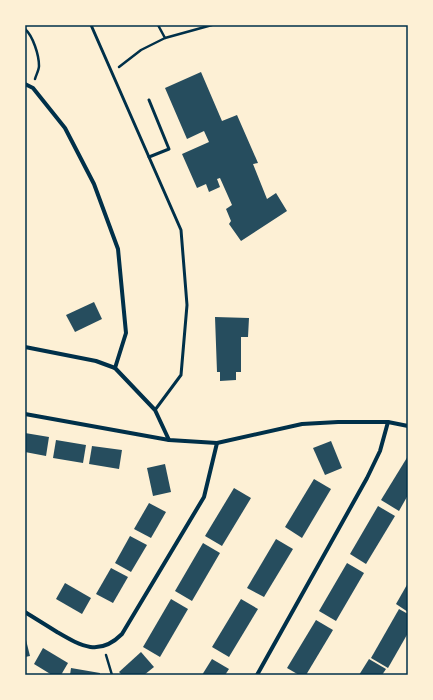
<svg xmlns="http://www.w3.org/2000/svg" width="433" height="700" viewBox="0 0 433 700" font-family="Signika,sans-serif">
<style>
.building{fill:#264d5e}
.lines{fill:none;stroke-linecap:round;stroke-linejoin:round}
.path{stroke:#003049;stroke-width:2.5}
.service{stroke:#003049;stroke-width:3}
.minor{stroke:#003049;stroke-width:4}
.neatline{fill:none;stroke:#003049;stroke-width:1.5}
</style>
<rect width="100%" height="100%" fill="#fdf0d5"/>
<g class="building">
<path d="M201,72l21,49 15,-6 21,48 -5,1 14,35 9,-6 11,18 -46,30 -12,-17 2,-3 -5,-12 6,-4 -12,-27 -3,1 3,8 -11,5 -3,-8 -9,4 -15,-34 27,-12 -5,-11 -17,8 -22,-51z"/>
<path d="M94,302l8,17 -27,13 -9,-17z"/>
<path d="M215,317l34,1 -1,19h-7v35h-5v8l-16,1v-9h-3z"/>
<path d="M25,433l24,4 -3,19 -21,-4z"/>
<path d="M56,440l30,5 -3,18 -30,-5z"/>
<path d="M331,441l11,27 -17,7 -12,-27z"/>
<path d="M92,446l30,4 -3,19 -30,-5z"/>
<path d="M408,456v39l-9,16 -18,-11z"/>
<path d="M165,464l6,28 -18,4 -6,-28z"/>
<path d="M314,479l17,10 -29,49 -17,-11z"/>
<path d="M234,488l17,10 -29,48 -17,-10z"/>
<path d="M149,503l17,9 -15,26 -17,-9z"/>
<path d="M378,506l17,10 -29,48 -16,-10z"/>
<path d="M130,536l17,9 -16,27 -16,-9z"/>
<path d="M276,539l17,10 -29,48 -17,-9z"/>
<path d="M203,543l17,10 -28,48 -17,-10z"/>
<path d="M347,563l17,10 -28,48 -17,-10z"/>
<path d="M111,568l17,9 -15,26 -17,-9z"/>
<path d="M65,583l26,15 -9,16 -26,-15z"/>
<path d="M408,583v29l-12,-8z"/>
<path d="M171,599l17,10 -28,48 -17,-10z"/>
<path d="M241,599l17,10 -29,48 -17,-10z"/>
<path d="M399,609l9,5v19l-20,35 -17,-10z"/>
<path d="M316,620l17,10 -27,45h-7l-12,-7z"/>
<path d="M25,636l5,20 -5,1z"/>
<path d="M43,648l25,15 -7,12h-9l-18,-11z"/>
<path d="M141,652l13,15 -10,8h-22l-3,-3z"/>
<path d="M212,659l17,10 -4,6h-23z"/>
<path d="M369,659l17,10 -4,6h-23z"/>
<path d="M71,668l29,5v2h-30z"/>
</g>
<g class="lines">
<g class="path">
<path d="M158,25l7,13"/>
<path d="M25,29c8,7 14,26 14,37 0,4 -3,9 -4,13"/>
<path d="M119,67l22,-17 24,-12 47,-13"/>
<path d="M106,655l6,20"/>
</g>
<g class="service">
<path d="M91,25l90,205 6,75 -6,70 -26,35"/>
<path d="M149,157l20,-8 -20,-49"/>
</g>
<g class="minor">
<path d="M25,84l8,4 32,40 29,56 24,65 8,84 -11,35"/>
<path d="M25,347l71,14 19,7 40,42 14,30"/>
<path d="M25,414l144,26 48,3 85,-19 36,-2h50l20,4"/>
<path d="M25,612c11,7 21,13 32,20 24,14 42,25 65,2l82,-137 13,-54"/>
<path d="M257,675l110,-197 13,-27 8,-29"/>
</g>
</g>
<rect width="433" height="700" fill="none" stroke="#fdf0d5" stroke-width="52"/>
<rect x="26" y="26" width="381" height="648" class="neatline"/>
</svg>
